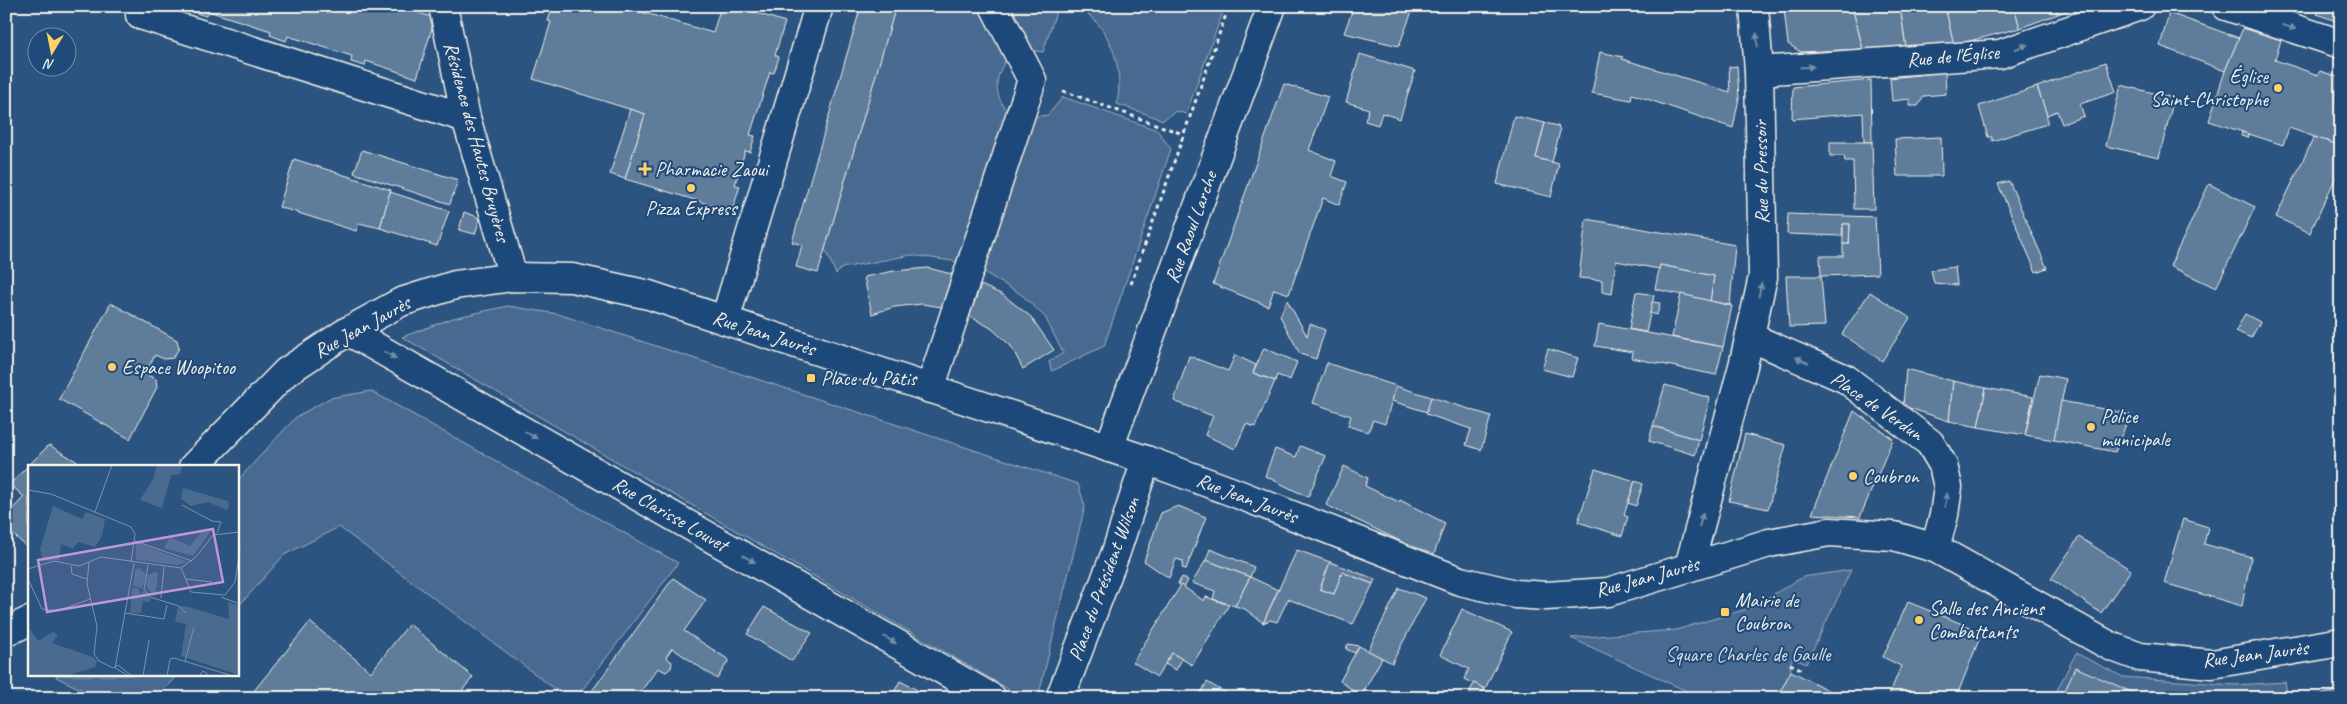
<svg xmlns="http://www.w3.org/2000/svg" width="2347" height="704" viewBox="0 0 2347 704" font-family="Caveat,sans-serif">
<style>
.green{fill:#496b90;stroke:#9eaebc}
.building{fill:#5e7b9a;stroke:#f4f1e8}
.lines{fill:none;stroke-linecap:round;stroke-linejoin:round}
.minor-casing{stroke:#f4f1e8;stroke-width:31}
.path{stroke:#f4f1e8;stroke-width:3;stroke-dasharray:4 4;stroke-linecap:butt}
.minor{stroke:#1f4a7a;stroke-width:28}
.oneway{fill:#748da6}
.poi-dot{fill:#ffd166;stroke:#1f4a7a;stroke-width:2}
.labels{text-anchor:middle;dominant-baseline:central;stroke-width:4;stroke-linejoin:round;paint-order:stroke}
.street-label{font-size:20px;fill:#f4f1e8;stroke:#1f4a7a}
.poi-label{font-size:20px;fill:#f4f1e8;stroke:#1f4a7a;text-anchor:start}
.park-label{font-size:20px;fill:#dadddb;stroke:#1f4a7a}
.inset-road{fill:none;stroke:#7c93aa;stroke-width:1}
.view{fill:#be98d6;fill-opacity:0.15;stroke:#be98d6;stroke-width:2.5}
.inset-edge{fill:none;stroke:#f4f1e8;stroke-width:2.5}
</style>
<rect width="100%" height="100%" fill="#2c5481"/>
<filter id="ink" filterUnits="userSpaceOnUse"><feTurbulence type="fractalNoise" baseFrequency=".02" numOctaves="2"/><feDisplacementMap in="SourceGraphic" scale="10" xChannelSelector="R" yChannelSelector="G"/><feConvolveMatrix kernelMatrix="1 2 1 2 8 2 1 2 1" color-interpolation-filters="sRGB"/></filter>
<g filter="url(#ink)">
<g class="green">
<path d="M896,6h83l28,53c-13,18 -14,35 1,53l-49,150 -48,-7 -69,13 -6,6 -11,-25z"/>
<path d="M1003,6h55l-15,46 -17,-3z"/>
<path d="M1076,6h149l-39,108 -10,-3 -13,9 -46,-16c7,-37 -6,-79 -41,-98z"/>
<path d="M1063,97l94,33 14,19 -67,197 -52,25 -3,-9 14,-9 -18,-36 -23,-22 -40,-24 48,-154 18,-2z"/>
<path d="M508,306l50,8 520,170 7,22 -47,192h-14l-622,-361 51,-19z"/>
<path d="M371,391l307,172 -102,135h-9l-228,-171 -55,28 -46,52v-127l58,-63 34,-19z"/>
<path d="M1851,570l-45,94 -13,-6 -3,6 1,7 -14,27h-75l-131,-60 105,-8 74,-22 53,-31z"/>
<path d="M2076,653l47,24 112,8 50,-3 3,16h-235z"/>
<path d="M57,675h120l-20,23h-58l-43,-21z"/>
</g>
<g class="building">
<path d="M190,6h207l38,12 -18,60 -51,-17 -1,5 -14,-4 1,-6 -64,-20 -2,5 -16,-6 1,-4 -63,-20 -2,5 -16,-5z"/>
<path d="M553,6h69l91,27 8,-27h14l50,16 -10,33 4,2 -5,16 -4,-1 -20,63 5,1 -5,16 -5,-1 -10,34 5,1 -8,25 -107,-32 20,-65 -112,-35 18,-57 -3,-1z"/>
<path d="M861,6h35l-78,267 -22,-6 6,-22 -10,-3z"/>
<path d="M1354,6h60l-15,40 -55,-13z"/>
<path d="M1852,6l11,43 -62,3 -13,-8 -4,-35z"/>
<path d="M1852,6h48l6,41 -43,2z"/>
<path d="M1900,6h45l9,38 -48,3z"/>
<path d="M1945,6h69l6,22 -66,17z"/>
<path d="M2014,6h42l2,8 -38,14z"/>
<path d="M2056,6h21l-19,8z"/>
<path d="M2321,6h20v17l-24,-9z"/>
<path d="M2169,13l70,25 -14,33 -65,-25z"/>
<path d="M2243,28l38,12 -6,20 43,15 2,-4 21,7 -7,21 7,2v45l-52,-18 -6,17 -74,-24 16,-50z"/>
<path d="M1600,52l23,5 -1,2 108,33 -1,-25 8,-1 2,32 -6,30 -101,-34 -1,6 -39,-7z"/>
<path d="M1360,54l55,17 -15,48 -18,-6 -4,12 -13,-4 4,-12 -23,-7z"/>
<path d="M2106,62l10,30 -36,12 4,12 -22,8 -5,-13 -10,4 -10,-28z"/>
<path d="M1945,72l1,22 -22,2 -6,10h-8v-7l-18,2 -2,-23z"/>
<path d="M1871,80l1,62h-8l-1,-29 -71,6 1,-32z"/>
<path d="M1284,84l44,13 -19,53 27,11 -5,15 16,6 -8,23 -16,-7 -34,96 -15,-5 -6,17 -55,-22z"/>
<path d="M2121,85l53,13 -15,60 -53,-12z"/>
<path d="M2037,87l10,28v9l-55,17v-4h-4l-9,-31z"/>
<path d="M630,109l15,5 -20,65 -15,-5z"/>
<path d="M1514,116l31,7 -9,35 23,6 -8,33 -54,-13z"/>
<path d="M1545,123l13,3 2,5 -8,31 -16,-4z"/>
<path d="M2242,132l7,3 -1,3 -7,-2z"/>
<path d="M1941,137l1,39h-45l-2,-37z"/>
<path d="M2314,137l27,9v20l-31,67 -34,-16z"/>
<path d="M1830,142h42l2,67h-20l-1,-48h-8l-1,-5h-14z"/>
<path d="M362,150l96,30 -8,24 -96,-31z"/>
<path d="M294,159l97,31 -11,38 -21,-5 -3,8 -77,-24z"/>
<path d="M2009,181l38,87 -11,4 -38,-88z"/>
<path d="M2209,184l46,23 -39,81 -46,-22z"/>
<path d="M390,192l59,19 -12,35 -57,-18z"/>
<path d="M464,212l16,6 -5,16 -16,-4z"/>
<path d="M1788,214l87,3 3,57 -57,2 -1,-20h23v-12h6l1,-20h-7l-1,12 -55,-2z"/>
<path d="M1586,219l149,26 -5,60 -20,-4 4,-25 -54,-11 -1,4 -43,-8 -4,33 -10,-2v-12l-23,-2z"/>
<path d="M1843,224h7l-1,20h-6z"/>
<path d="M1660,265l54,11 -4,25 -55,-12z"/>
<path d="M1955,267l2,18 -23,-2 -3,-13z"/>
<path d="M928,268l31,8 -11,32 -26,-4 -28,3 -22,7 -8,-37 30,-6z"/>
<path d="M1786,276h35l4,50 -36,1z"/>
<path d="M981,285l22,10 28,22 23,33 -31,19 -12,-23 -20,-18 -22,-12z"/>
<path d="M1636,292l18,3 -8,37 -17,-3z"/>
<path d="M1870,292l40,26 -28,43 -40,-27z"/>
<path d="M1681,294l51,12 -9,41 -51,-10z"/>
<path d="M1287,300l20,36 3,-12 15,6 -9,29 -16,-5 -20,-38z"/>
<path d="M1652,302l8,1 -3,12 -7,-2z"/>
<path d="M111,303l66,37 2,8 -6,10 -9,1 -9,-4 -10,19 11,5 1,8 -27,52 -71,-40z"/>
<path d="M2245,314l15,8 -9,16 -15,-7z"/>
<path d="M1599,324l124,23 -7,28 -84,-17 1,-6 -38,-6z"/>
<path d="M1264,348l33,14 -7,18 -13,-5 -2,6 -22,-8z"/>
<path d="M1548,349l30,9 -6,19 -30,-8z"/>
<path d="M1235,355l21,10 -3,8 22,8 -20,46 -9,-3 -11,25 -30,-14 8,-19 -39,-15 15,-45 39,15z"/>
<path d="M1327,363l69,23 -11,38 -12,-4 -5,12 -20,-6 3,-10 -38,-13z"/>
<path d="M1906,369l47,12 -4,40 -46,-15z"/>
<path d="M2040,374l26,5 -12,61 -29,-5z"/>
<path d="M1953,381l33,7 -8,39 -29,-6z"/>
<path d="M1665,385l45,13 -11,42 -46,-14z"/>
<path d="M1396,386l35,11 -4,15 -35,-11z"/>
<path d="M1986,388l47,9 -8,38 -47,-8z"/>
<path d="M1431,397l60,19 -10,34 -15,-5 5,-16 -45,-15z"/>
<path d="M2061,401l69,13 -15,38 -61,-12z"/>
<path d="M1854,411l39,28 -33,78 -48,-3z"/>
<path d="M1653,426l46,14 -4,15 -46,-14z"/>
<path d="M1745,434l41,11 -18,64 -39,-8z"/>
<path d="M49,445l37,22h-57v82l-23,-21v-12l18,-19 -14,-13z"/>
<path d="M1300,446l26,10 -18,41 -43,-21 10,-27 21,8z"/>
<path d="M1344,466l24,12 -3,8 34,16 1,-2 45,23 -12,34 -107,-52z"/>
<path d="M1595,469l40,12 -11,34 4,2 -6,19 -44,-14z"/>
<path d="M1635,481l8,3 -7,22 -8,-3z"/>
<path d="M1178,506l28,11 -20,52 -4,-1 1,-7 -7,-2 -7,19 -25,-17 17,-48z"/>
<path d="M2183,519l25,8 -4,17 47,13 -9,49 -78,-23z"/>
<path d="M2079,537l52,33 -30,43 -50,-34z"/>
<path d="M1210,549l44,18 -4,10 -44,-17z"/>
<path d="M1297,550l33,12 -10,27 14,5 8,-22 31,12 -20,40 -65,-25 -11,23 -7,-2 -7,3z"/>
<path d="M1206,560l44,17 -15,29 -22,-7 2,-8 -23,-8z"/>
<path d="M1330,562l29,11 16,6 -2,5 -31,-12 -8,22 -14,-5z"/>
<path d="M1182,577l6,3 -4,8 -6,-4z"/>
<path d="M1250,577l28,13 -15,33 -18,-14 -10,-3z"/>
<path d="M673,578l33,22 -22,31 45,29 -12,19 -45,-31 -6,9 6,5 -1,6 -5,4 -8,-4 -22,30h-49z"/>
<path d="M1181,585l23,16 2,-4 23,8 -37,60 -20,-12 -15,24 -24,-15z"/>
<path d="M1399,588l27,10 -34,65 -24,-12z"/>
<path d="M1908,602l74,30 -26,66h-68l13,-32 -18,-9z"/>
<path d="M764,607l48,26 -20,28 -45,-27z"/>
<path d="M1462,609l50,23 -27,57 -21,-10 5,-10 -29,-14z"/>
<path d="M310,622l61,50 38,-48 64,53 -17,21h-208z"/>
<path d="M1348,644l11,2 -4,7 -9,-4z"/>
<path d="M1359,646l23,12 -21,38 -21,-15z"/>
<path d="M1172,653l10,6 -6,11 -11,-6z"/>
<path d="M2075,667l70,31h-83z"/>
<path d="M1791,671l31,16 21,11h-66z"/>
<path d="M900,681l19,10 -4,7h-24z"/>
<path d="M1207,682l27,16h-36z"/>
<path d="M1474,683l11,6 -4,9 -12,-5z"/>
<path d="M919,691l11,7h-15z"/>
<path d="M2337,691l1,7h-34z"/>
</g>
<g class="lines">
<g class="minor-casing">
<g id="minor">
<path d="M443,6l23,112 47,159"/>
<path d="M2226,6l115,38"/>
<path d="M140,15l326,103"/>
<path d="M1759,71l241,-17 140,-48"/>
<path d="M725,320l94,-314"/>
<path d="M348,331l644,367"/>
<path d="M1750,337l96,42 84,64 13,22 5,22 -4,28 -9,33"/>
<path d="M930,389l102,-309 -38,-74"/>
<path d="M1109,448l163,-442"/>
<path d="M193,467l93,-95 62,-41 53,-29 54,-17 58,-8 59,1 77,17 497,165 84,31 230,90 56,13 30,2 62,-4 161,-49 60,-11 65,4 41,12 175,98 30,11 72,7 129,-22"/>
<path d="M1689,567l54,-201 20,-89 -4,-206 -5,-65"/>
<path d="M6,632l23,-11"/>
<path d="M1060,698l56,-146 30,-92"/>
</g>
</g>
<g class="path">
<path d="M1063,91l120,43"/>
<path d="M1131,284l98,-278"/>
<path d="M1790,664l13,6"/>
</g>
<use href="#minor" class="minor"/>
</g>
<defs><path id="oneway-solid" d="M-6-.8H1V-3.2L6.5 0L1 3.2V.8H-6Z" transform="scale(1.25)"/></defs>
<g class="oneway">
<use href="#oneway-solid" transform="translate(2289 27) rotate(18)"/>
<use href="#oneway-solid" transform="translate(1757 40) rotate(-94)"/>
<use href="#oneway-solid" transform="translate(2021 47) rotate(-19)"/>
<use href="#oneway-solid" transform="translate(1807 67) rotate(-4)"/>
<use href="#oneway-solid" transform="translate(1760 290) rotate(-78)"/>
<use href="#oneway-solid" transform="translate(390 355) rotate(30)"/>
<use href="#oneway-solid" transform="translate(1802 360) rotate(-156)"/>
<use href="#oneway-solid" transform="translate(531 435) rotate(30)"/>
<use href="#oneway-solid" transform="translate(1946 500) rotate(-82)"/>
<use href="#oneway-solid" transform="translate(1701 520) rotate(-75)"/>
<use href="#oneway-solid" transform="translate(749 559) rotate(30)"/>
<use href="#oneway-solid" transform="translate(890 640) rotate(30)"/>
</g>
</g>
<g class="poi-dot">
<circle cx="2278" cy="88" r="5"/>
<path d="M642.5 161.5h5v5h5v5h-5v5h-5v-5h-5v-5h5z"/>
<circle cx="691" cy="188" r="5"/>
<circle cx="112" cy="367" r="5"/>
<rect x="806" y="373" width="10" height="10" rx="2.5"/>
<circle cx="2091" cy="427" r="5"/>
<circle cx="1853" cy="476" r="5"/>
<rect x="1720" y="607" width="10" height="10" rx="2.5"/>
<circle cx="1919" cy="620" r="5"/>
</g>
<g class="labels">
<g class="street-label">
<text transform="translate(1953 56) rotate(-5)">Rue de l'Église</text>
<text transform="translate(477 142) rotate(75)">Résidence des Hautes Bruyères</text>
<text transform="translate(1761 172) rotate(-91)">Rue du Pressoir</text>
<text transform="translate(1191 227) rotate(-70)">Rue Raoul Larche</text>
<text transform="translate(362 327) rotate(-29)">Rue Jean Jaurès</text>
<text transform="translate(764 333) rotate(18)">Rue Jean Jaurès</text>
<text transform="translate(1877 406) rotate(34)">Place de Verdun</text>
<text transform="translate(1247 498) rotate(21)">Rue Jean Jaurès</text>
<text transform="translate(670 514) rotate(30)">Rue Clarisse Louvet</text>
<text transform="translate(1647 577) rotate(-15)">Rue Jean Jaurès</text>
<text transform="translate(1104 579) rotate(-70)">Place du Président Wilson</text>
<text transform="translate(2255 654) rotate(-7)">Rue Jean Jaurès</text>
</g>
<g class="poi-label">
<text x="2268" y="76" text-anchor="end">Église<tspan x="2268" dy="23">Saint-Christophe</tspan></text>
<text x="655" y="169">Pharmacie Zaoui</text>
<text x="691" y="208" text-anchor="middle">Pizza Express</text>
<text x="122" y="367">Espace Woopitoo</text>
<text x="821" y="378">Place du Pâtis</text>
<text x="2101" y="416">Police<tspan x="2101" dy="23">municipale</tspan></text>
<text x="1863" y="476">Coubron</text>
<text x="1735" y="600">Mairie de<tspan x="1735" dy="23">Coubron</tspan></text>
<text x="1929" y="608">Salle des Anciens<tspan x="1929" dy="23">Combattants</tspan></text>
</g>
<g class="park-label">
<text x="1748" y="654">Square Charles de Gaulle</text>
</g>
</g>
<g transform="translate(28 465)">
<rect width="211" height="211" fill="#2c5481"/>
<path d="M129,0h26l-3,9 -9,1 -9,33 -22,-8 13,-21zM155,23l45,13 1,4 -2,5 -19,-8 -17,4 -10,-7zM25,41l29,13 4,-7 19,7 -3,17 -7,11 -17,-5 -5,7 -12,-5 -2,16 -16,1 -3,-12zM175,65l7,2 -17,24 -29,-8 6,-11 20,9zM108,77l52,20 -11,3 -41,-5zM111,103l7,6 -4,14 -9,-2 2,-16zM128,107l2,2 -3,24 -9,-12 1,-11zM110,123l2,7 4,-4 6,7v4l-7,-1 -2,12h-11l2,-24zM200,137l11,3v70l-58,-19 5,-32 -11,-2 3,-15 7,-1 44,13zM0,161l10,15 15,-9 5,3 -6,8 41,14 4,4 -2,6 -29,9h-38z" fill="#496b90"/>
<path class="inset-road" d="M0,25l23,4 80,33 4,7 -4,28M154,40l30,16 9,1 -4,11M67,47l17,-47M107,76l57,20M61,97l-2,22 10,42 -3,28 5,7 14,7 5,-3M120,100l-4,24 6,8 29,9 7,7M43,101l1,8 15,5M153,103l10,24 34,3 10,-13 5,-33M0,104l26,-8 25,5 22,-9 80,11 15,-11 17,-22 27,-3M0,114l14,30 16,2 32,-12M158,114l26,3M193,132l19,7M133,133l3,-31M97,148l39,6 3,-14M157,196l9,-34M90,200l14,11M101,211l-14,-8 19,-105M115,211l6,-36M139,211l3,-17 4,-1 59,18M171,211l4,-5 7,5"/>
<path class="view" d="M185,64l10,53 -176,30 -9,-52z"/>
<rect width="211" height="211" class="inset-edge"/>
</g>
<rect width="2347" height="704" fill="none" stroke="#1f4a7a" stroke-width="25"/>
<rect x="12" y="12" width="2322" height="679" fill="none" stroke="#f4f1e8" stroke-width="2" filter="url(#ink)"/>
<g transform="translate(52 52) rotate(190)"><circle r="24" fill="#1f4a7a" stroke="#748da6"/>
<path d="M0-4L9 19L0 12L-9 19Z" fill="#ffd166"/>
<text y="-8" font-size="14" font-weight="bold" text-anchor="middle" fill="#f4f1e8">N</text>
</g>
</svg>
